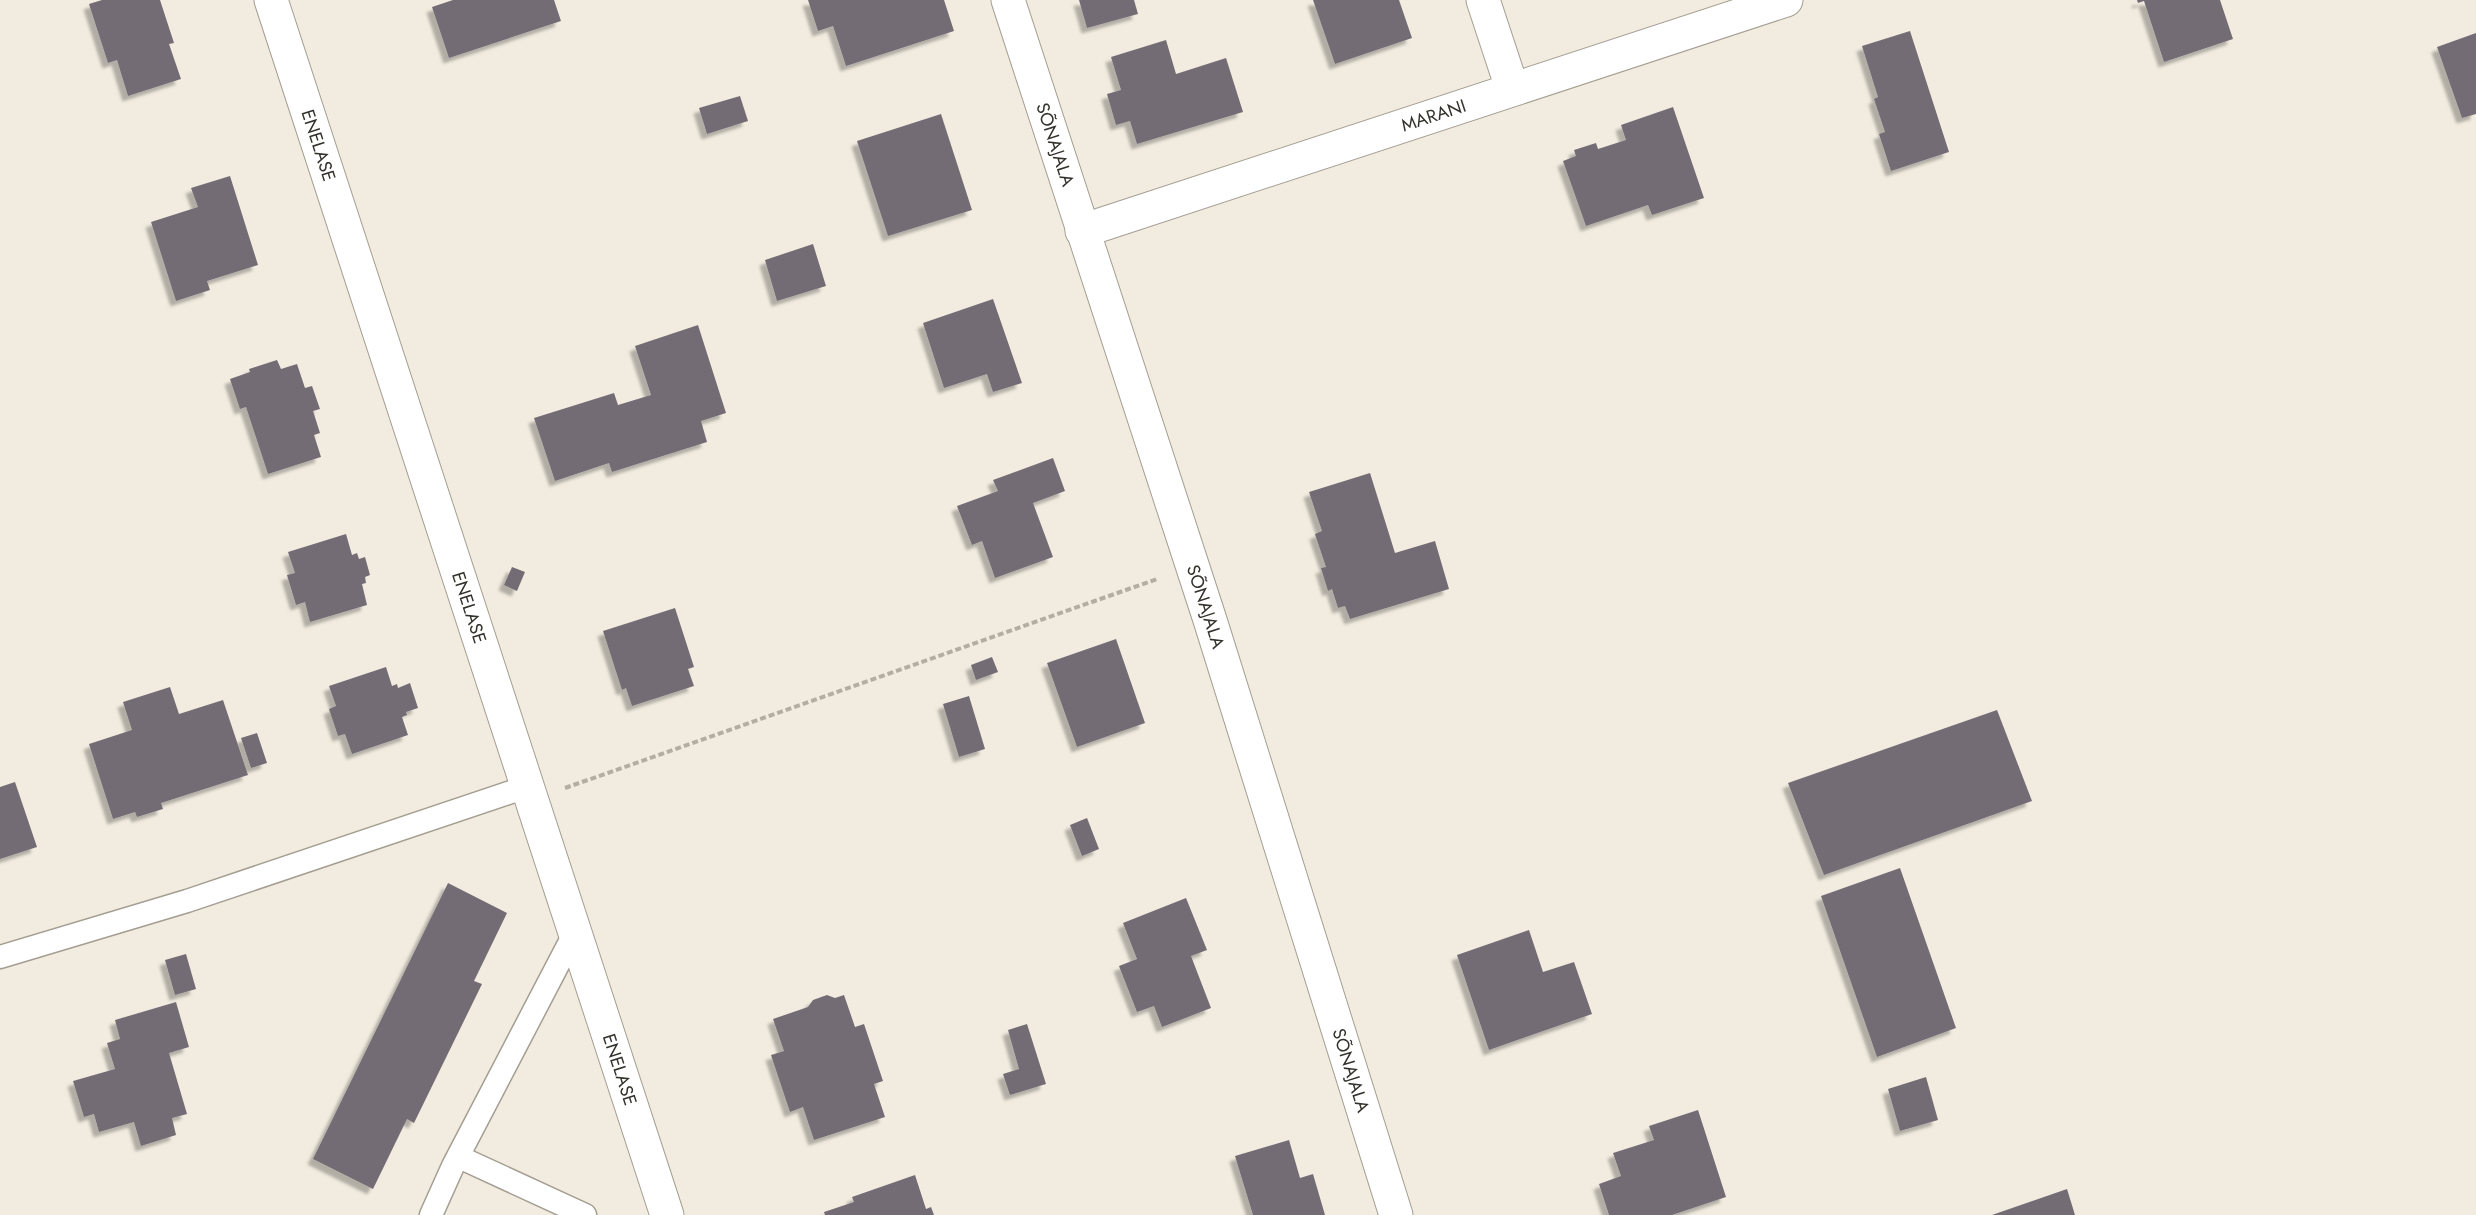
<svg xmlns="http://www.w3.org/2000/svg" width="2476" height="1215" viewBox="0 0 2476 1215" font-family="Jost,sans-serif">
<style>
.building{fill:#736c75;filter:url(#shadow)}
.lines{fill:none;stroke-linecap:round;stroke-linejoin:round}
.service-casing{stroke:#a49e92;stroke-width:25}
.minor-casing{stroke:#a49e92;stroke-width:35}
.path{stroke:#b3aea4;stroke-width:4;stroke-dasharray:6 3;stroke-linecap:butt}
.service{stroke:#fff;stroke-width:22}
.minor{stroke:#fff;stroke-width:33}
.labels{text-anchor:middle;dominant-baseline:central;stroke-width:6;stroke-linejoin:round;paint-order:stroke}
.street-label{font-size:18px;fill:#34322d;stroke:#fff9f0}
</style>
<defs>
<filter id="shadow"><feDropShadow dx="-5.5" dy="5.5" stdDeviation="1.5" flood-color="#0004"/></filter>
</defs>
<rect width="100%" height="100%" fill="#f2ece0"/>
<g class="building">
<path d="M102,0h58l14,43 -5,1 12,35 -53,17 -11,-36 -9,3 -19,-59z"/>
<path d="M453,0h101l7,21 -112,37 -17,-51z"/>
<path d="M808,0h136l10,31 -108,35 -13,-40 -15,5z"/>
<path d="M1079,0h55l4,14 -51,14z"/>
<path d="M1313,0h86l13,38 -77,26z"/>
<path d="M2137,0h83l13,39 -69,23 -20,-61 -6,2z"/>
<path d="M1910,31l39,121 -58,19 -12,-37 6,-2 -11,-33 4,-2 -16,-51z"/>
<path d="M2476,33v81l-14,4 -25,-71z"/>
<path d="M1166,40l10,34 50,-16 17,54 -106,32 -7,-23 -14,4 -9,-31 14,-4 -10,-33z"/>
<path d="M740,96l8,25 -41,13 -8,-26z"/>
<path d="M1673,107l31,91 -52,17 -4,-10 -62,21 -23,-65 13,-5 -2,-6 22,-7 2,6 28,-9 -5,-15z"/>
<path d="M941,114l31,96 -84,26 -31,-95z"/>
<path d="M230,176l28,89 -51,16 3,9 -34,11 -25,-79 47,-15 -7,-19z"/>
<path d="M813,244l13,42 -49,15 -12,-41z"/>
<path d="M993,299l29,84 -29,9 -6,-18 -43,14 -21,-65z"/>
<path d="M698,325l28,88 -25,8 6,21 -95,30 -3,-9 -54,18 -21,-63 80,-25 4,12 33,-10 -16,-49z"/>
<path d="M277,360l4,9 16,-5 8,24 7,-2 8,23 -7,2 7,22 -6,2 7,22 -53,17 -22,-67 -6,2 -10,-30 20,-7 -1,-3z"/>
<path d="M1053,458l12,33 -32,12 20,54 -58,21 -13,-37 -10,4 -15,-39 41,-15 -5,-11z"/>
<path d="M1370,473l25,80 40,-12 14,48 -99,30 -5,-13 -7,2 -6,-19 -4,2 -7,-23 5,-1 -11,-33 7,-3 -13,-39z"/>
<path d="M346,534l6,21 5,-2 2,6 6,-2 5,18 -5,2 1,6 -4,1 5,21 -57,17 -5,-20 -9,3 -9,-30 8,-2 -7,-21z"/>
<path d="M512,567l13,5 -8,19 -13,-6z"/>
<path d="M675,608l19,59 -6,2 6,17 -62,20 -6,-18 -4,2 -19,-59z"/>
<path d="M1116,639l29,84 -68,24 -30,-84z"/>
<path d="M992,657l6,15 -22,8 -5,-15z"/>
<path d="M386,667l6,19 5,-2 1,4 12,-5 8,25 -12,4 1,3 -5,2 6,18 -56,19 -7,-20 -7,2 -9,-27 7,-3 -7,-20z"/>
<path d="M170,687l9,27 44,-14 25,75 -87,28 2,6 -26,8 -2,-5 -22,7 -24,-75 43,-14 -9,-28z"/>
<path d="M969,696l16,53 -26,8 -16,-53z"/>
<path d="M1997,710l35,91 -208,74 -36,-92z"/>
<path d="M257,733l10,30 -16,5 -10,-30z"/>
<path d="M15,782l22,65 -37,12v-72z"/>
<path d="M1087,818l12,31 -17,7 -12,-31z"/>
<path d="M1900,868l56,160 -79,29 -56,-161z"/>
<path d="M448,883l59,30 -33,68 8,3 -68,139 -7,-4 -34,70 -60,-30z"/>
<path d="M1186,898l21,52 -16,6 20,52 -49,19 -8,-21 -17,6 -18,-46 18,-7 -14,-36z"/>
<path d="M1529,930l14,42 31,-10 18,52 -103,36 -32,-95z"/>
<path d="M186,954l10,35 -21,6 -10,-35z"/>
<path d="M827,995l8,3 9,-3 11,32 9,-3 19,57 -9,3 11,33 -71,23 -11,-33 -13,5 -19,-57 13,-4 -11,-32 35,-12 5,-7z"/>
<path d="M176,1002l13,45 -20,6 18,61 -15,4 4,17 -35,11 -7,-24 -35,10 -5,-18 -10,3 -11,-36 42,-12 -8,-26 13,-4 -5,-19z"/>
<path d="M1027,1024l19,60 -36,11 -7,-21 16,-5 -11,-39z"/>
<path d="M1926,1077l12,43 -38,11 -12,-42z"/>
<path d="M1698,1110l28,87 -54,18h-63l-10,-31 22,-8 -8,-23 41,-13 -5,-14z"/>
<path d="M1289,1140l11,38 13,-4 12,41h-72l-18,-59z"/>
<path d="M915,1175l11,34 5,-2 3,8h-109l-1,-3 30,-10 -2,-5z"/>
<path d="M2067,1189l8,26h-83z"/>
</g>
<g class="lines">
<g class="service-casing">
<g id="service">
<path d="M0,957l187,-56 339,-114"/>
<path d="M459,1157l126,58"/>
<path d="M431,1215l22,-49 121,-232"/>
</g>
</g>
<g class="minor-casing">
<g id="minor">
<path id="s1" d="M271,0l396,1215"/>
<path id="s2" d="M1008,0l202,620 186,595"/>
<path d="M1483,0l29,88"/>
<path id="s3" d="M1082,231l704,-231"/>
</g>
</g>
<path class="path" d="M565,788l592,-209"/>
<use href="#service" class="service"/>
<use href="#minor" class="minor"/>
</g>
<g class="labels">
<g class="street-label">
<text stroke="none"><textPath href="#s3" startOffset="370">MARANI</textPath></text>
<text stroke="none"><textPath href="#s2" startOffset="152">SÕNAJALA</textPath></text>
<text stroke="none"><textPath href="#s1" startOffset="153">ENELASE</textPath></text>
<text stroke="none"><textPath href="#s2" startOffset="638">SÕNAJALA</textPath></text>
<text stroke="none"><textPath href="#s1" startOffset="639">ENELASE</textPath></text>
<text stroke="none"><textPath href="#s1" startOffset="1125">ENELASE</textPath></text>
<text stroke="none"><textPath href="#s2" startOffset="1124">SÕNAJALA</textPath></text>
</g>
</g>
</svg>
